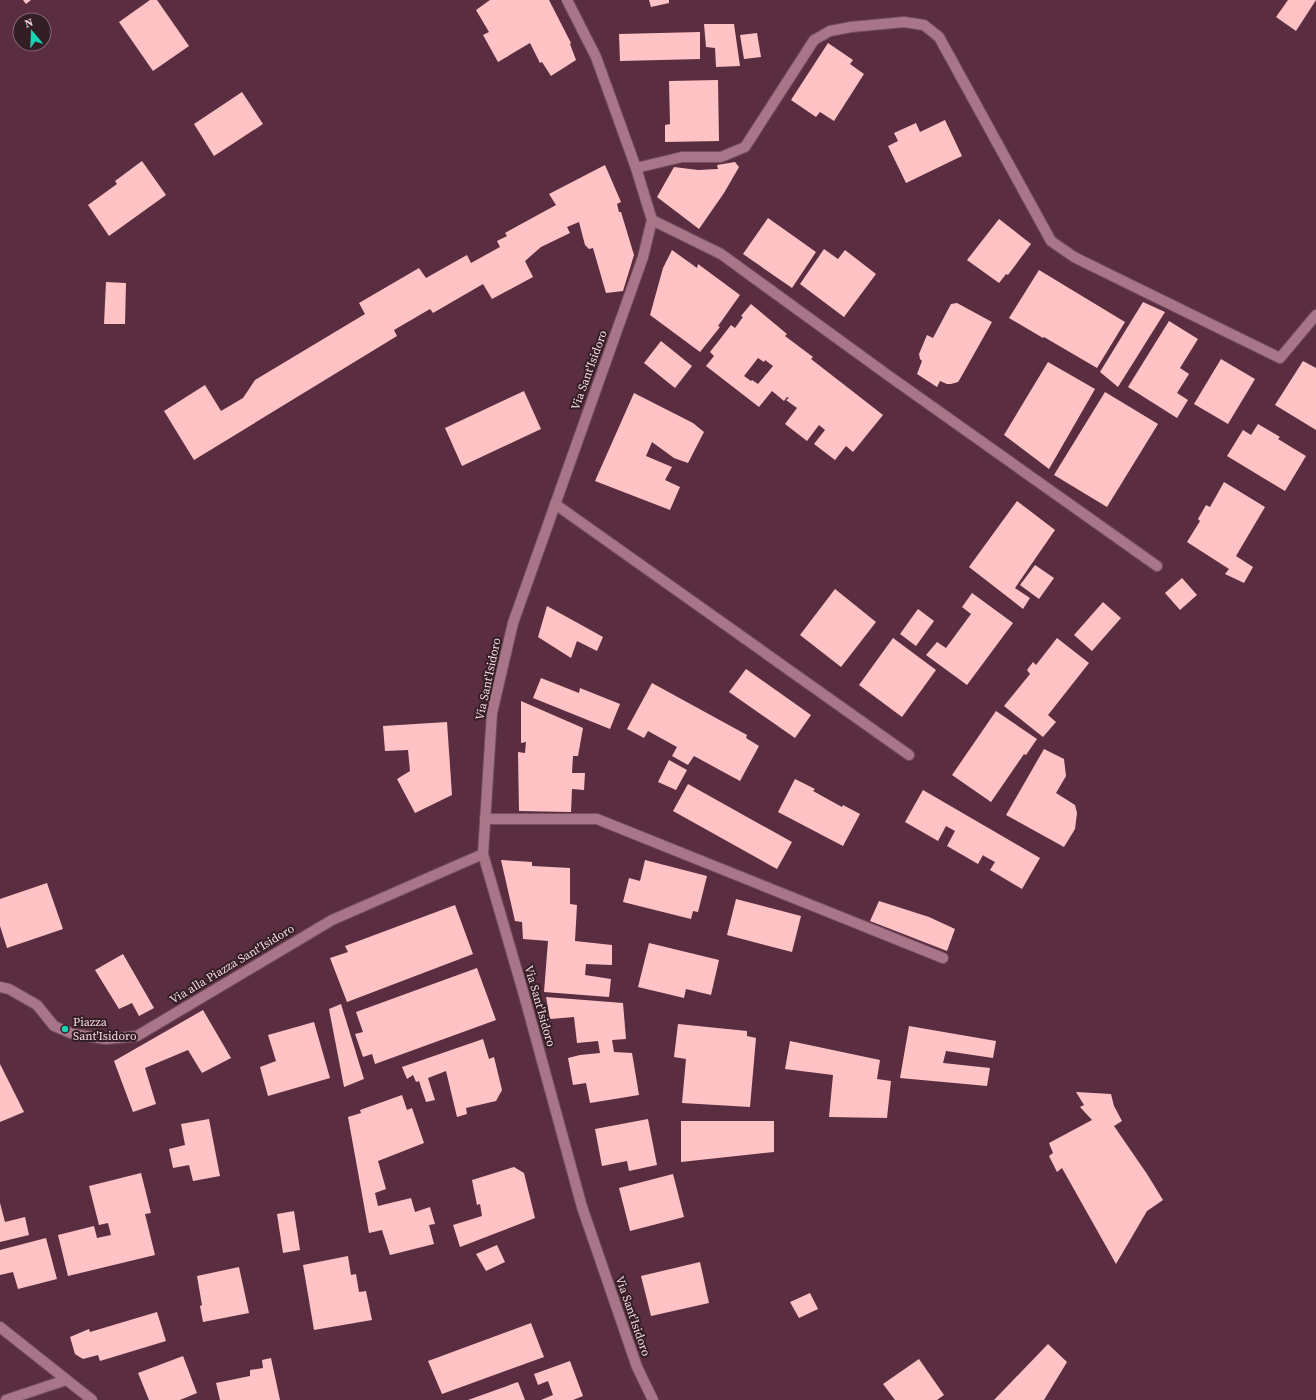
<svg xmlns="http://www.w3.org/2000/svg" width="1316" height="1400" viewBox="0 0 1316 1400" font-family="'Source Serif 4',serif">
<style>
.building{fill:#ffc3c6;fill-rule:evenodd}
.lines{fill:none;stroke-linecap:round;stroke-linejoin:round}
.minor-casing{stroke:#754e5f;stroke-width:12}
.minor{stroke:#a97689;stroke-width:10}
.poi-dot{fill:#16d5b3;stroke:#331e26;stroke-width:1.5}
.labels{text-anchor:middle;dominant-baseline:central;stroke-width:4;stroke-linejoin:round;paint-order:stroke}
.street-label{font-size:12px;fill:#f4d7e1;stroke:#331e26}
.poi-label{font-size:12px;fill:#f4d7e1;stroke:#331e26;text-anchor:start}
</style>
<rect width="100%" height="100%" fill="#5a2e40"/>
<g class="building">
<path d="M23,0h8l-5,4z"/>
<path d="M150,0h7l32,46 -36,25 -34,-49z"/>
<path d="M490,0h59l22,43 -1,1 6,16 -25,16 -9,-14 -2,1 -10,-20 -32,19 -15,-27 6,-3 -13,-22z"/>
<path d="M649,0h20v3l-18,4z"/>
<path d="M1288,0h28l-20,31 -20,-14z"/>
<path d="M704,24h30l6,42 -24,1 -1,-19 -9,-1z"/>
<path d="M700,32v27l-80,2 -1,-27z"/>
<path d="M757,33l4,24 -17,2 -4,-24z"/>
<path d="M828,43l25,17 -3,4 14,10 -30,47 -14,-9 -4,5 -25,-17z"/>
<path d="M718,80l1,61 -54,1v-17l5,-1 -1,-43z"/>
<path d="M242,92l21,32 -49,32 -20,-32z"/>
<path d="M945,120l17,36 -56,27 -18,-37 10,-5 -4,-8 22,-10 4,9z"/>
<path d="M142,161l24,34 -57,41 -21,-31 29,-21 -2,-3z"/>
<path d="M735,162l4,5 -15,26 -25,36 -42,-32 17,-30 24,3 20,-1 -1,-4z"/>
<path d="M605,165l16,37 -4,2 2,8h2l13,43 -11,36 -17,2 -13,-45 -4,1 -4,-4 -6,-23 -12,5 3,6 -29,14 -16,14 8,16 -41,22 -9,-15 -50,29 -3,-4 -36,21 3,6 -203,124 -30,-49 41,-26 16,26 22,-13 12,-18 110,-66 -6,-11 60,-35 7,10 41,-23 4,8 29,-16 -3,-6 10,-5 -2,-3 51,-28 -7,-11z"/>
<path d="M768,218l48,34 -24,36 -49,-34z"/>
<path d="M999,219l32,25 -23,31 -2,-1 -7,9 -32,-23z"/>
<path d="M824,249l14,10 7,-9 31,24 -32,43 -44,-33z"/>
<path d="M672,250l25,18 1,-4 42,31 -22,31 2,1 -20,25 -50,-37 13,-47z"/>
<path d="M1039,270l86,52 -28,46 -53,-31 -1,1 -34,-20z"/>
<path d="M106,282l20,1 -1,41h-21z"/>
<path d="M1143,302l22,10 -47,75 -18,-15z"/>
<path d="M957,303l35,19 -32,57 -2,3 -7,2h-4l-7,-3 -3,6 -20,-13 5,-13 -2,-2 -1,-5 8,-19 6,3 18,-34z"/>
<path d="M751,304l36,30 -2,2 28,21 -2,2 72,56 -30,37 -7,-6 -11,14 -21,-16 11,-14 -6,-5 -12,16 -22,-17 12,-16 -11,-8 3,-2 -2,-1 -3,4 -12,-10 -13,16 -53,-41 8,-10 -4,-4 21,-27 4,3 8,-11 -2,-1zM758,358l6,4 1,-2 8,6 -15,18 -6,-4 -1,1 -7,-5z"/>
<path d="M1169,321l29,18 -18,29 9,6 -12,19 11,7 -11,18 -49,-31z"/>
<path d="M661,341l31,25 -17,22 -31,-25z"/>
<path d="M1221,359l34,20 -27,45 -34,-20z"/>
<path d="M1303,361l13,7v62l-41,-25z"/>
<path d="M1048,362l47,27 -46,80 -45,-34z"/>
<path d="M524,391l17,38 -79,37 -17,-38z"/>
<path d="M1105,392l53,32 -51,83 -53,-32z"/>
<path d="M634,393l59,30 11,9 -16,31 -14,-5 -22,-16 -6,14 26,11 -7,13 15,7 -10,23 -75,-29z"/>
<path d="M1258,424l22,13 -2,2 28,17 -21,35 -58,-35 16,-26 8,5z"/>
<path d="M1224,482l41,25 -29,49 17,11 -9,16 -19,-9 4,-5 -42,-27 13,-21 -2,-2 8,-14 4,2z"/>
<path d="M1017,501l38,29 -40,58 15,10 -7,11 -54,-42z"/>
<path d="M1035,565l19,13 -15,21 -19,-14z"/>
<path d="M1182,578l15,17 -17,15 -15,-17z"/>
<path d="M835,589l41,33 -35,45 -41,-32z"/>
<path d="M972,593l41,30 -46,62 -41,-30 11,-13 9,6 25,-34 -9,-7z"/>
<path d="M1103,602l18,16 -29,33 -18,-16z"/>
<path d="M547,606l56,31 -6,14 -20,-10 -6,17 -33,-21z"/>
<path d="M918,609l16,12 -18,25 -16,-12z"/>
<path d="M893,638l43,32 -34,47 -43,-32z"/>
<path d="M1057,638l32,25 -41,52 8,7 -13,15 -39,-31 26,-32 -3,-4 6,-8 3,3z"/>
<path d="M746,669l65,46 -16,23 -66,-46z"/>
<path d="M541,678l38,15 1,-5 40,16 -10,25 -77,-31z"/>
<path d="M652,683l95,52 -1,3 13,8 -19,35 -46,-25 -6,9 -16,-9 5,-9 -29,-16 -4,7 -17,-9z"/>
<path d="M521,701l62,27 -5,28h-5l-1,17h13l-1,17 -12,-1 -1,23 -52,-1 -1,-59 7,1 1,-11 -5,1z"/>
<path d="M996,711l41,28 -11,16 -2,-1 -33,48 -39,-27z"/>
<path d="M447,722l5,73 -37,18 -18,-34 13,-8 -2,-21 -23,1 -2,-25z"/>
<path d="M1044,749l20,10 2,17 -10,17 19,12 2,8 -2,16 -11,18 -58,-32z"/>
<path d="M669,760l18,10 -11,20 -18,-8z"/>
<path d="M795,779l20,10 -2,2 29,16 1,-2 17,9 -17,32 -65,-34z"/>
<path d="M688,784l104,58 -15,27 -104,-58z"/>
<path d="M923,790l117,68 -18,31 -32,-19 5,-8 -11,-6 -1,-1 -5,9 -31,-18 8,-15 -9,-5 -8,15 -33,-19z"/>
<path d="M501,860l31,2v4l38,2v36l7,1 -2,36 37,4v20l-26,-1 -1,11 26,4 -2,18 -65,-5 4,-51 -25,-2 -1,-17 -7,-1z"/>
<path d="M645,860l62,16 -9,36 -5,-1 -2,8 -68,-17 6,-24 11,3z"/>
<path d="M47,883l16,46 -56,19 -7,-22v-27z"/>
<path d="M736,899l65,17 -9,36 -65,-17z"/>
<path d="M879,901l50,16 26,12 -8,22 -77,-30z"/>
<path d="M455,905l18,49 -126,48 -17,-44 18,-6 -3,-6z"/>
<path d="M649,943l70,17 -8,35 -25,-6 -2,9 -46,-11z"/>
<path d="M123,954l31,54 -15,8 -7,-13 -13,6 -24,-39z"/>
<path d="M477,968l19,52 -121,44 -3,-10 -9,3 -8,-23 8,-2 -7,-20z"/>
<path d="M546,997l77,6 3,36 -14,1 2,12 18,1 7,42 -49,8 -4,-20 -13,2 -5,-27 12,-3 20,-2 -2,-12 -21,2 -3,-26 -24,2z"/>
<path d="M341,1004l23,75 -20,8 -15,-78z"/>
<path d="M203,1010l28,48 -29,15 -14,-23 -43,18 11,36 -23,8 -19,-51z"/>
<path d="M314,1022l16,56 -62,18 -8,-29 16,-6 -8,-26z"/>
<path d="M678,1024l69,7v5l9,2 -6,69 -68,-4 4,-44 -12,-2z"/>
<path d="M909,1026l87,15 -3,17 -47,-7 -3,12 47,5 -3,18 -87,-8z"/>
<path d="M483,1039l6,20 5,-2 8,33 -6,11 -30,7 1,6 -10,3 -11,-46 -18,7 7,22 -9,2 -7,-21 -3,1 -3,-7 -6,4 -5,-12z"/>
<path d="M790,1041l90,19 -3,19 14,2 -4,37 -58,-1 4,-42 -48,-6z"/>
<path d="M0,1064l24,48 -24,10z"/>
<path d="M1076,1092l35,2 3,12 8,15 -8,5 33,48 16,26 -16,11 -31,53 -54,-96 -5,4 -8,-16 4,-3 -4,-10 43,-23 -12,-13 4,-2z"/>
<path d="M402,1095l5,15 5,-2 12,35 -46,18 8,28 -11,4 3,13 33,-8 4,14 15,-5 5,17 -6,1 5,19 -44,11 -8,-25 -13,3 -21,-116 13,-4 -1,-3z"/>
<path d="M209,1119l11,57 -27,5 -4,-16 -16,3 -4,-19 16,-4 -4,-21z"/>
<path d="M648,1119l9,46 -28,6 -2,-10 -25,5 -7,-37z"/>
<path d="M681,1121h93v31l-93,10z"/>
<path d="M514,1167l10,6 11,45 -75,29 -7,-22 29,-9 -2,-12 -3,1 -5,-25z"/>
<path d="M141,1173l10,40 -6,1 10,41 -87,21 -10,-41 36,-9 3,12 14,-3 -3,-12 -9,2 -10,-39z"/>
<path d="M673,1174l11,43 -54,14 -11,-43z"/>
<path d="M0,1203l5,19 20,-5 4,18 -29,7z"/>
<path d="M294,1211l6,39 -17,3 -6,-39z"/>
<path d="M46,1238l11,41 -39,10 -5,-17 -13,3v-25z"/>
<path d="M497,1245l8,17 -19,9 -10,-17z"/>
<path d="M348,1256l3,19 5,-1 3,18 7,-1 6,29 -58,10 -11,-65z"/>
<path d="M700,1262l9,41 -58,13 -10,-40z"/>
<path d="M239,1267l10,46 -46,9 -3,-16 2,-1 -5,-29z"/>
<path d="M810,1293l8,16 -19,9 -9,-16z"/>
<path d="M157,1312l9,29 -66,20 -2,-6 -15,4 -8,-5 -5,-17 19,-8 1,3z"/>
<path d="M531,1323l13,34 -102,37 -14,-33z"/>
<path d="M1048,1344l19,18 -23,38h-50z"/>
<path d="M183,1356l14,37 -17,7h-31l-11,-27z"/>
<path d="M271,1358l9,42h-60l-4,-17 34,-7v-6l13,-2 -1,-8z"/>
<path d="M919,1359l25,36 -7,5h-42l-12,-16z"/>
<path d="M570,1361l13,35 -10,4h-32l12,-5 -5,-14 -10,4 -4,-11z"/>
<path d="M518,1382l7,18h-57z"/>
</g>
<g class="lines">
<g class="minor-casing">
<g id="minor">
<path d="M567,0l29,57 40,111 16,52 -9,37 -130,366 -21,90 -9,141 41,141 58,212 55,160 16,33"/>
<path d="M636,168l46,-11h39l24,-10 69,-107 16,-9 21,-4 53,-5 20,3 15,12 112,204 23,16 206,101 36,-43"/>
<path d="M652,220l69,34 168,122 268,190"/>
<path d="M555,504l354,251"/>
<path d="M485,819h112l346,139"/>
<path d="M0,987l9,2 28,16 17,21 19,8 33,5 31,-3 195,-116 151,-66"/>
<path d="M0,1327l92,73"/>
<path d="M6,1400l60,-20"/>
</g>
</g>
<use href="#minor" class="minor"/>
</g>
<circle class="poi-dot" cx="65" cy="1029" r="4"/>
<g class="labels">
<g class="street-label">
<text transform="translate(589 370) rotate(-70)">Via Sant'Isidoro</text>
<text transform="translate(488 679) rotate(-78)">Via Sant'Isidoro</text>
<text transform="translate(232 964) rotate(-31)">Via alla Piazza Sant'Isidoro</text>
<text transform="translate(540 1006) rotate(74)">Via Sant'Isidoro</text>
<text transform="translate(633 1316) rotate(71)">Via Sant'Isidoro</text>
</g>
<g class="poi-label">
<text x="73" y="1022">Piazza<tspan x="73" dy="14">Sant'Isidoro</tspan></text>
</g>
</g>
<g transform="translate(32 32) rotate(341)"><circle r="19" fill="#331e26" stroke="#806871"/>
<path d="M0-3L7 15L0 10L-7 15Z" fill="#16d5b3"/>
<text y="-6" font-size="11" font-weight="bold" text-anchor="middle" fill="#f4d7e1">N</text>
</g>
</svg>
